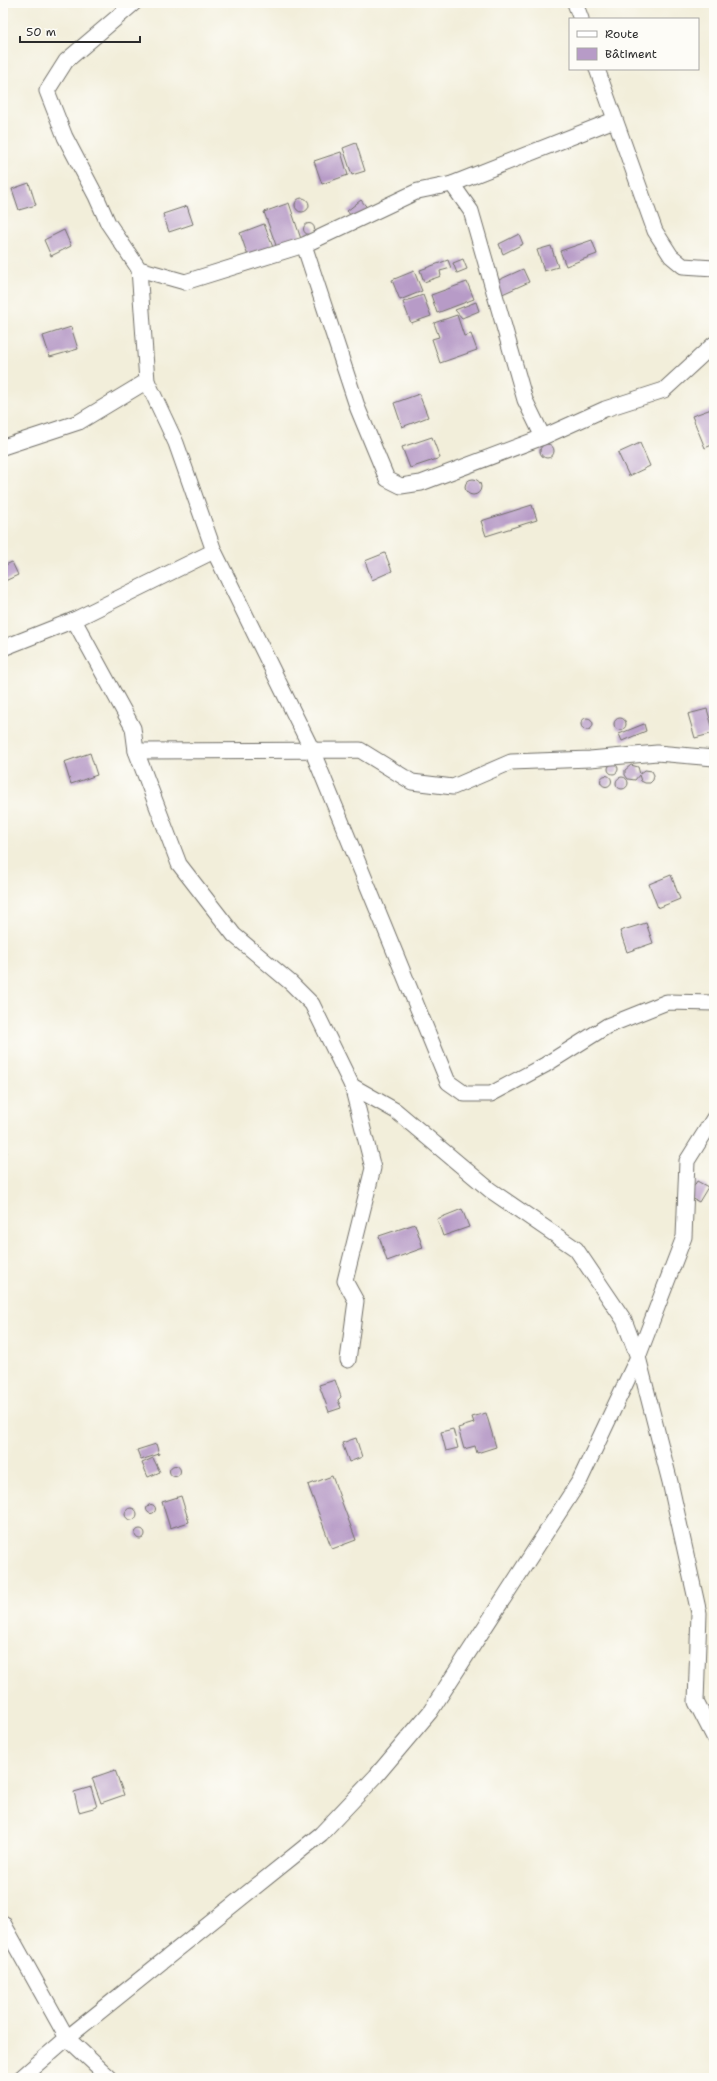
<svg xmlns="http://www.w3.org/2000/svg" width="717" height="2081" viewBox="0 0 717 2081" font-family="'Shantell Sans',sans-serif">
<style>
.building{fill:#b79bc7}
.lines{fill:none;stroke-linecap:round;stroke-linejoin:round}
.street-casing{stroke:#716f68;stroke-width:17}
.street{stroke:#fff;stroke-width:15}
</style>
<rect width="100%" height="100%" fill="#fdfcf7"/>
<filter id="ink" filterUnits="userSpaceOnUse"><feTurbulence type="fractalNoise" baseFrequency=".025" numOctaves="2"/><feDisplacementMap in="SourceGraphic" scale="8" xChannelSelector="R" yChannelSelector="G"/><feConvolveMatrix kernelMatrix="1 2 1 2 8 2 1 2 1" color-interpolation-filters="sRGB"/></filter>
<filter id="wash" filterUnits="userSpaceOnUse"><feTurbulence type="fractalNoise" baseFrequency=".012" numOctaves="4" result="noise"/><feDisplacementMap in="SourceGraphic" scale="16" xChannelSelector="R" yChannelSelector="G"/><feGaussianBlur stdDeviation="0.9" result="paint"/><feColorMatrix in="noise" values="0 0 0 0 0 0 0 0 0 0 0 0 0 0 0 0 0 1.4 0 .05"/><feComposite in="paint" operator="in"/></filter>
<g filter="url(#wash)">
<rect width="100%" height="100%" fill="#f2eeda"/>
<g id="blocks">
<g class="building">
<path d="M356,143l9,28 -13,4 -9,-27z"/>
<path d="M341,152l7,23 -26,9 -8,-23z"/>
<path d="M29,183l7,22 -17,5 -7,-21z"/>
<circle cx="302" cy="205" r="7"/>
<path d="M361,200l8,10 -14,11 -8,-10z"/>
<path d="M289,203l12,36 -24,9 -13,-36z"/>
<path d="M187,206l6,18 -24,8 -6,-18z"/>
<circle cx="309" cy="229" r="5.5"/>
<path d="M264,224l10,26 -25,9 -9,-26z"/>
<path d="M64,230l7,16 -20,10 -7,-16z"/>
<path d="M519,234l4,10 -20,10 -4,-10z"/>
<path d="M592,240l5,14 -31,12 -6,-15z"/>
<path d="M551,246l7,21 -14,4 -7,-21z"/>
<path d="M463,259l4,10 -10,4 -4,-10z"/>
<path d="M448,260l3,8 -11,3 1,5 -17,6 -4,-12z"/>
<path d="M523,269l6,13 -31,14 -6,-13z"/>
<path d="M414,271l8,20 -22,9 -8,-20z"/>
<path d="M467,282l7,17 -37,14 -6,-18z"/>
<path d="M423,295l8,21 -20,7 -8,-21z"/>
<path d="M476,302l3,9 -17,7 -7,-8z"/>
<path d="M457,315l7,21 7,-2 6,16 -37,13 -8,-24 7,-2 -5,-14z"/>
<path d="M71,327l7,22 -28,8 -7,-21z"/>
<path d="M419,394l9,23 -26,10 -8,-24z"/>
<path d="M714,408v36l-9,4 -13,-32z"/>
<path d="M432,437l8,21 -30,10 -8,-21z"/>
<path d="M640,443l10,23 -21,10 -11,-23z"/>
<circle cx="547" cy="451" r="7"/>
<circle cx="473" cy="487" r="8"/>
<path d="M532,505l5,15 -51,16 -5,-15z"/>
<path d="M385,553l7,18 -20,9 -7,-19z"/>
<path d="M12,562l6,13 -13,6 -2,-5v-10z"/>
<path d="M707,709l7,24 -19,5 -7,-24z"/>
<circle cx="620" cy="724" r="6"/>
<circle cx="587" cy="724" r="6"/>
<path d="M644,724l2,7 -24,10 -3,-7z"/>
<path d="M90,753l7,22 -26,9 -7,-22z"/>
<circle cx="613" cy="769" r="5"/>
<path d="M631,765l7,2 2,7 5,-4 7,1 2,4 -1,5 -3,3h-5l-4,-2 -2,-6 -4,5 -7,-1 -3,-4v-5z"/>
<circle cx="606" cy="781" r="5.5"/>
<circle cx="622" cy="783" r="6"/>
<path d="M671,875l9,24 -22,9 -9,-24z"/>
<path d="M646,923l7,20 -26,9 -7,-21z"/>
<path d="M3,1141l4,12 -4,1z"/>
<path d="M697,1181l11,6 -9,15 -11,-6z"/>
<path d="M462,1209l7,18 -26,9 -6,-17z"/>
<path d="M415,1224l8,24 -36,13 -8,-25z"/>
<path d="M335,1380l6,17 -3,3 3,8 -12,4 -10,-27z"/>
<path d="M486,1413l10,34 -19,6 -2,-7 -11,3 -6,-21 16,-5 -2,-6z"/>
<path d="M453,1429l5,19 -12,3 -5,-19z"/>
<path d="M356,1438l6,19 -13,5 -7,-19z"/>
<path d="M156,1444l3,10 -18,6 -4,-10z"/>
<path d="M153,1458l7,14 -12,5 -6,-14z"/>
<circle cx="175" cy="1471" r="5.5"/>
<path d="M332,1476l24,64 -24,9 -24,-64z"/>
<path d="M181,1496l8,26 -19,6 -8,-26z"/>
<circle cx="151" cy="1509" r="4.5"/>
<circle cx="131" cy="1514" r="6"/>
<circle cx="140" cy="1534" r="5"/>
<path d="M115,1770l9,25 -23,8 -9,-25z"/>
<path d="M91,1787l6,20 -18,5 -5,-20z"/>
</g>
</g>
</g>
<g filter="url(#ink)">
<use href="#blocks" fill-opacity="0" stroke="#716f68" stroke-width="1"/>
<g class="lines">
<g class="street-casing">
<g id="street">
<path d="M134,3l-68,58 -19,30 18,46 31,59 12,27 31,46 46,13 119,-37 114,-54 34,-7 19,27 54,189 18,37 62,-28 59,-19 50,-46"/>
<path d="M575,3l6,16"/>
<path d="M597,69l58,162 16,25 12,10 31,2"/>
<path d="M452,184l162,-64"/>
<path d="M304,245l54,164 29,70 14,7 20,-3 122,-46"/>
<path d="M139,269l8,112 29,62 38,108 98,199 136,332 17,12h26l54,-29 62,-39 60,-24 47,1"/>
<path d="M3,447l76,-25 68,-41"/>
<path d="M74,620l59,108 3,23 43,113 55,71 57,48 21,21 40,82 44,25 94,79 86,59 48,71 14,37 32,125 29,131 -3,89 18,35"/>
<path d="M3,648l71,-28 140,-69"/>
<path d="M136,751l224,-1 52,32 41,5 58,-25 79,-3 67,-6 57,5"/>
<path d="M348,1360l8,-59 -11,-20 28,-113 -21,-82"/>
<path d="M3,1923l64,115 -46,40"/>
<path d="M110,2078l-43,-40 254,-204 55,-58 54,-64 150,-232 58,-123 46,-120 3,-76 27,-43"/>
</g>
</g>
<use href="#street" class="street"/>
</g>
</g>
<rect width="717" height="2081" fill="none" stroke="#fdfcf7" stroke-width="16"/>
<rect x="569" y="18" width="130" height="52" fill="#fdfcf7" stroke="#a9a8a5"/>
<rect x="577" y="31" width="20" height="6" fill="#ffffff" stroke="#a9a8a5"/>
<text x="605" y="38" font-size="12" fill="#2b2b2b">Route</text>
<rect x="577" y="48" width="20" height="12" fill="#b79bc7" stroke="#a9a8a5"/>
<text x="605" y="58" font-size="12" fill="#2b2b2b">Bâtiment</text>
<path d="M20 36v6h120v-6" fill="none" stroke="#2b2b2b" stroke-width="2"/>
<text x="26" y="36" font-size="12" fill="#2b2b2b" stroke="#fdfcf7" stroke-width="3" paint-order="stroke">50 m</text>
</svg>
